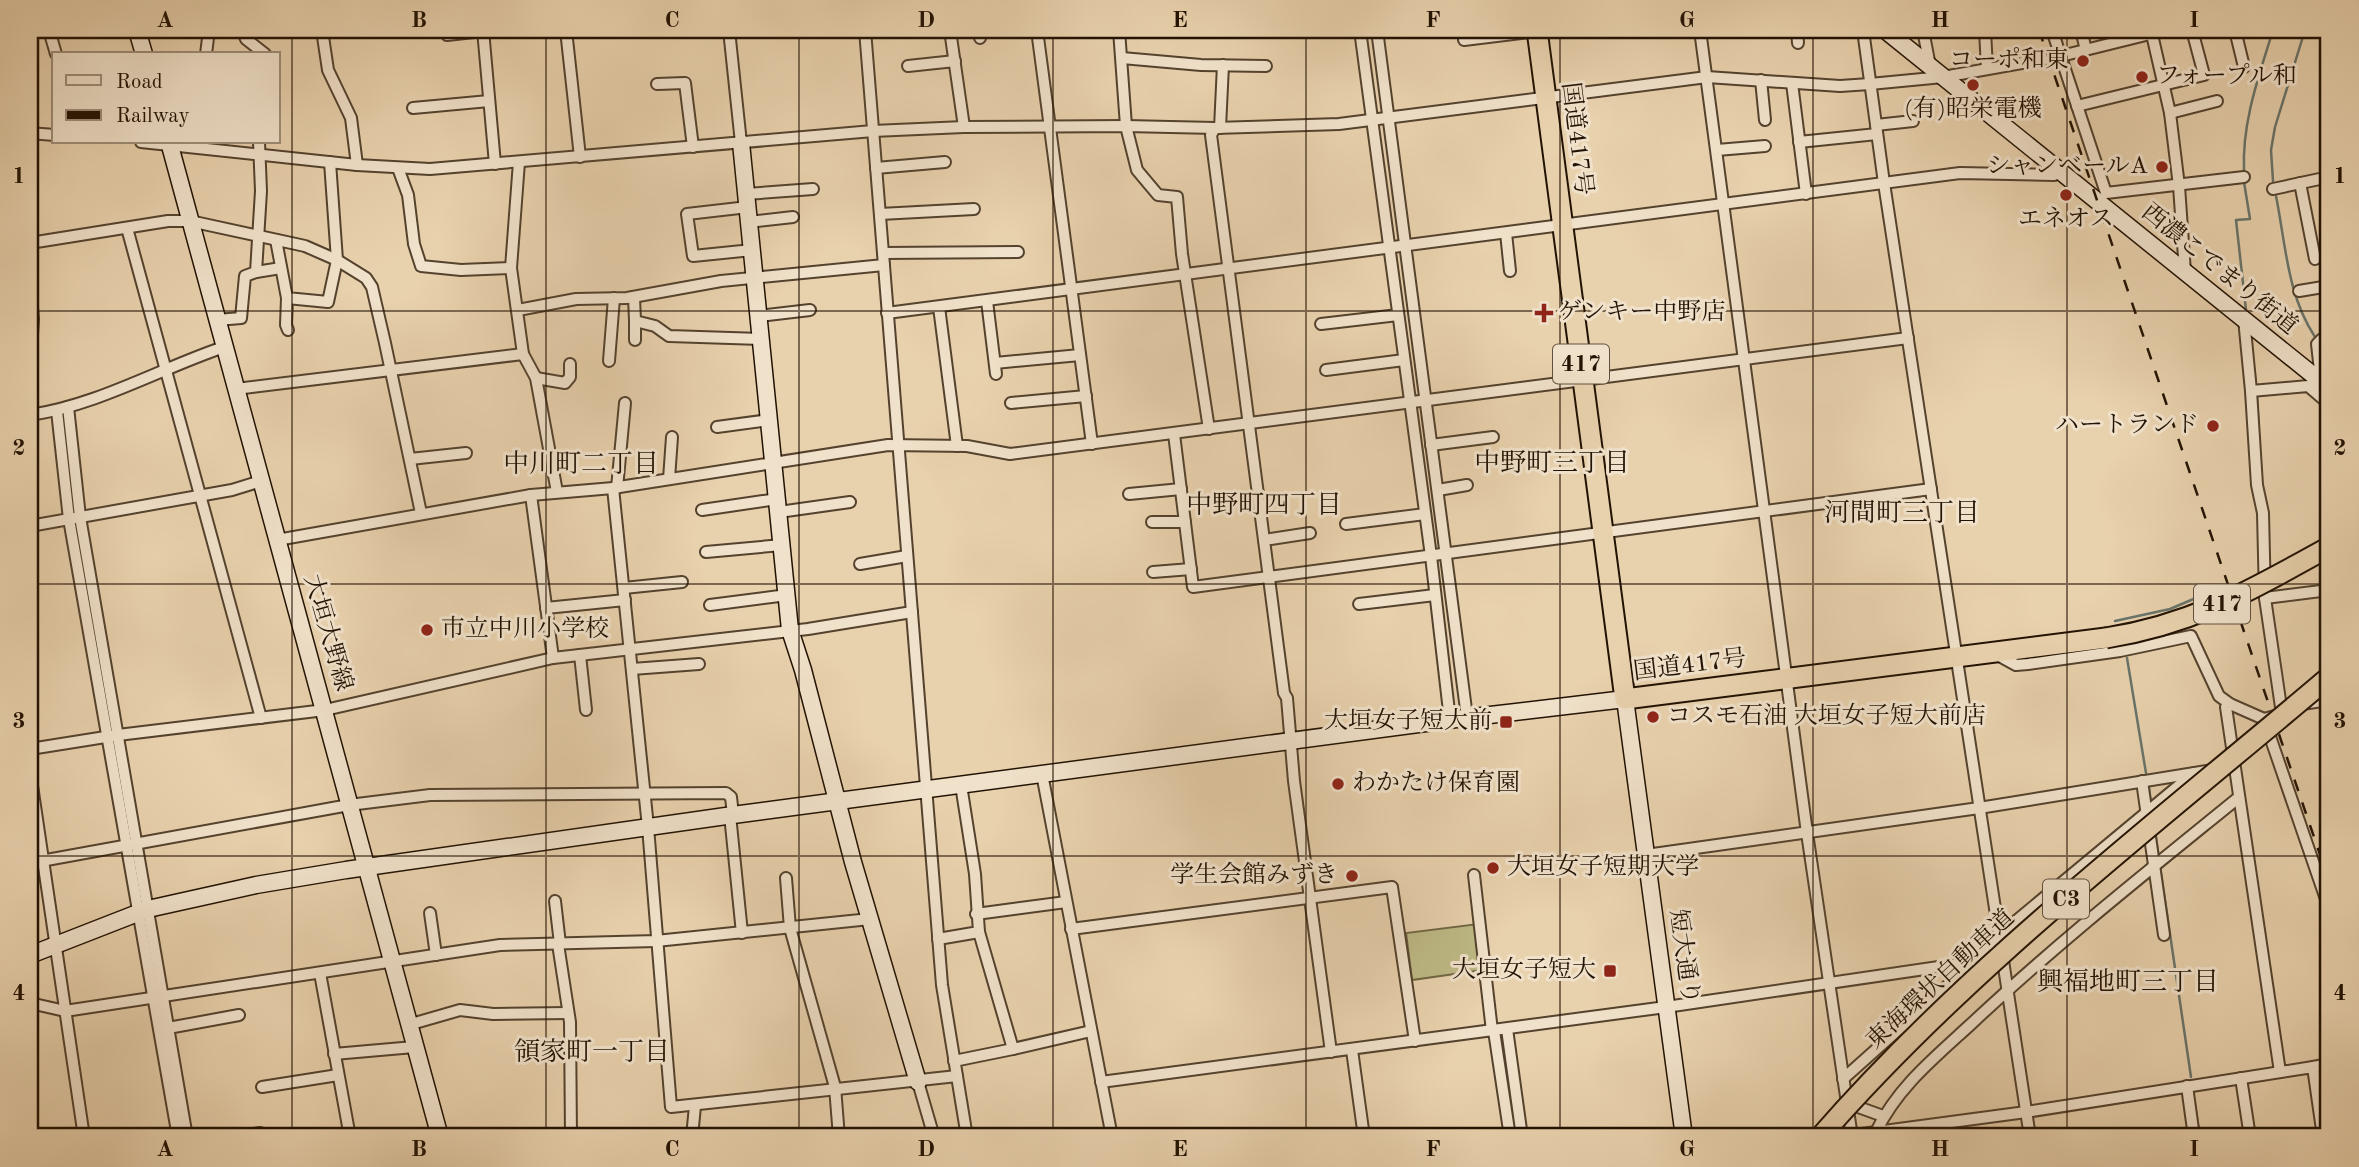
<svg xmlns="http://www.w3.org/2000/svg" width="2359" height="1167" viewBox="0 0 2359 1167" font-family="'Old Standard TT','Noto Serif JP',serif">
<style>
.green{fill:#bdb985;stroke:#706644;stroke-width:2}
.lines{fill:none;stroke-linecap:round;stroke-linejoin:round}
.stream{stroke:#69746b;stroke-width:2.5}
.street-casing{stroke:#54422e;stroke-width:14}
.secondary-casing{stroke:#221203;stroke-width:19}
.highway-casing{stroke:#221203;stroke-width:23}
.street{stroke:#f0e1ca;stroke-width:10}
.secondary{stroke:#f0e1ca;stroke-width:16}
.highway{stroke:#e8d1ad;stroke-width:19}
.rail{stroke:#221203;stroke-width:2.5;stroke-dasharray:12 12;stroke-linecap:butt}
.highway-bridge-casing{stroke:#221203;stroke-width:23;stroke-linecap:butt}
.highway-bridge{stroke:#e8d1ad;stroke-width:19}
.grid{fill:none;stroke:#221203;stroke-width:2;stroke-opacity:0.55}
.poi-dot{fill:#8f2418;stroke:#f0e1ca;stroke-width:2.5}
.labels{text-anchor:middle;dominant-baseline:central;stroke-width:6;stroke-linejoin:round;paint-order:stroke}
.shield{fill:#f0e1ca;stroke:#60503f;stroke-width:2}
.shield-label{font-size:23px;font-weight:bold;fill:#221203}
.poi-label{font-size:24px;fill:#221203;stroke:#f0e1ca;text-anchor:end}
.street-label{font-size:24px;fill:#221203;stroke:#f0e1ca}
.neighbourhood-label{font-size:26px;fill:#221203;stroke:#f0e1ca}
.neatline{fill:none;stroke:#221203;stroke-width:2.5}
.grid-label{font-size:23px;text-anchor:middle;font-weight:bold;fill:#221203}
</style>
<rect width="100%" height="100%" fill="#e8d1ad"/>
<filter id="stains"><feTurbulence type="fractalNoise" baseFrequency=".00286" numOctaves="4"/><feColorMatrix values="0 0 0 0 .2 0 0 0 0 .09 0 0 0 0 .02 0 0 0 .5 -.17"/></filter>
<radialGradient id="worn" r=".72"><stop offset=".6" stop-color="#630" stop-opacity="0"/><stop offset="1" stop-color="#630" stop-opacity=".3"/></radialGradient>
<path class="green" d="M1478,924l5,46 -71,10 -6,-47z"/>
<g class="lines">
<g class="stream">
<path d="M2244,170c-2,-49 15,-94 29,-140"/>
<path d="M2273,181l-2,-31 4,-23 30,-97"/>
<path d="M2224,185l20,-3 6,37 -14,1 10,90"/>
<path d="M2276,196c10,50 11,98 39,141"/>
<path d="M2323,349l6,11"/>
<path d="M2253,360l3,25"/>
<path d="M2257,397l4,75"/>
<path d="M2115,621l55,-12 54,-23"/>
<path d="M2127,658l19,115"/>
<path d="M2149,788l2,16"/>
<path d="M2155,831l4,28"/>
<path d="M2160,866l31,211"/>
<path d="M2193,1093l7,44"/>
</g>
<g class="street-casing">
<g id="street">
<path d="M49,30l7,24"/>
<path d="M242,30l4,9 19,15"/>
<path d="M322,30l6,40 23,48 6,47"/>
<path d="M483,30l12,134"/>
<path d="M566,30l14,127"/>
<path d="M729,30l12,113"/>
<path d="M865,30l77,955 25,152"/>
<path d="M950,30l14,97"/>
<path d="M979,30l1,8"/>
<path d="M1037,30l55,414"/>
<path d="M1119,30l7,96 11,44 21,25 19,2 5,57 27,175"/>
<path d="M1360,30l71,526 19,164"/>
<path d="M1377,30l90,687"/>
<path d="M1700,30l107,803 45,304"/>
<path d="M1797,30l1,13"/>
<path d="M1863,30l21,153 146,954"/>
<path d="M1923,30l7,36"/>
<path d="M1985,30l2,39"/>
<path d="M2052,30l54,163 138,-16"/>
<path d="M2081,30l5,20"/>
<path d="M2151,30l19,83 9,73 6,86"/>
<path d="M2235,30l9,37"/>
<path d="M447,35l36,-4"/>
<path d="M1464,40l74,-9"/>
<path d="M206,54l3,-24"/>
<path d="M1122,58l79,7 65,1"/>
<path d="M908,66l47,-5"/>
<path d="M1761,80l4,40"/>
<path d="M1792,83l14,111"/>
<path d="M657,84l28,-1 8,64"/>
<path d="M2077,106l127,-31 -12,-45"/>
<path d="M413,108l76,-7"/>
<path d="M2170,113l47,-12"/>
<path d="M1876,125l37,-4"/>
<path d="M1215,128l-4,7 73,558 3,5 7,83 37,271"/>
<path d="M1220,128l3,-63"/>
<path d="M30,133l24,2"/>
<path d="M141,142l216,23 73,4 443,-38 91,-4 162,-1 89,2 124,-4 368,-47 133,9 30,-2 73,-7 118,-21 105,-26"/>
<path d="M1799,142l78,-8"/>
<path d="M1717,150l48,-4"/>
<path d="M519,162l-8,106 12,86 13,24 21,114"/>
<path d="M398,168l10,27 6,49 7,22 40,4 50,-2"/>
<path d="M876,168l69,-6"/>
<path d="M2300,183l15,76"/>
<path d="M2273,189l56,-12"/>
<path d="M746,194l67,-5"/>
<path d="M748,207l-61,7 6,42 59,-6"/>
<path d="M880,214l94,-5"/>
<path d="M749,222l44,-5"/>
<path d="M127,228l134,490"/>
<path d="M1506,233l4,38"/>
<path d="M276,240l11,58 41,4 9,-42 -7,-98"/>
<path d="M30,243l138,-22h22l115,25 32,14 29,18 6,9 13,56 36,170"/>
<path d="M883,253l135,-1"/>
<path d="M256,272l25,-4"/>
<path d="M30,284l3,35 -3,47"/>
<path d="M2299,291l30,-5"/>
<path d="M634,297l1,24 20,5 14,10 92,3"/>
<path d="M287,298l-1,27 2,5"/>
<path d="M987,301l9,73"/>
<path d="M939,307l18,139"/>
<path d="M518,310l58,-11 51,-1 94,-17 163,-16"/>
<path d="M887,313l1073,-140 94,2 5,-4"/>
<path d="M759,316l51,-6"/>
<path d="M217,320l24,-2 4,-42 11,-4 5,-81 -2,-49"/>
<path d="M1321,324l77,-9"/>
<path d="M635,340v-19"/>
<path d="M609,361l5,-63"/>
<path d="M995,363l85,-8"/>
<path d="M1326,370l78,-10"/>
<path d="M2315,377l5,-6 -3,-27 5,-5 7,-1"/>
<path d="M536,378l29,5 5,-6v-13"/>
<path d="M236,389l287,-35"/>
<path d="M2251,391l57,-5 21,18"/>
<path d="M1011,403l75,-7"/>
<path d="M68,407l12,110 107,620"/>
<path d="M57,411l12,108 109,618"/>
<path d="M30,415c68,-10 129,-46 194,-68"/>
<path d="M717,427l52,-7"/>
<path d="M1174,434l19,153 738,-98"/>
<path d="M1431,445l62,-8"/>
<path d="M410,459l56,-6"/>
<path d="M669,479l3,-42"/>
<path d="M613,488l35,339 23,280 286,-31"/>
<path d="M617,488l8,-85"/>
<path d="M1438,490l29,-5"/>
<path d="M1129,494l52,-5"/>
<path d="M531,495l22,163"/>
<path d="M702,510l75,-11"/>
<path d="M779,512l71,-10"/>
<path d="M1152,522h33"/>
<path d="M1346,524l79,-10"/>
<path d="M30,526l202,-36 29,-9"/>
<path d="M277,540l254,-45 82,-7 275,-43 79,1 43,8 898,-116"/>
<path d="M1264,540l46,-7"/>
<path d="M706,552l76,-7"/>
<path d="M860,564l47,-8"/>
<path d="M1153,572l38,-3"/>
<path d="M624,588l58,-6"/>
<path d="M2265,598l64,-8"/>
<path d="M1359,604l76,-9"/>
<path d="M710,605l77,-10"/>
<path d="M546,608l79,-8"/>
<path d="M1996,654l20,11 12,-1 92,-13 71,-15 28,60 11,8 34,15 18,-5 -17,-116 -2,-85 -6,-28 -6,-94 -7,-72"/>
<path d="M580,655l6,55"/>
<path d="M632,669l67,-5"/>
<path d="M2230,704l-4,3 54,365"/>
<path d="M2302,704l27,-4"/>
<path d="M2266,725l63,183"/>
<path d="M30,749l88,-14 207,-25 228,-52 255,-29 104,-17"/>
<path d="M30,772l54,365"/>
<path d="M1042,774l70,363"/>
<path d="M2142,781l22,154"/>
<path d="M730,815l12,118"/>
<path d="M1646,855l333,-47 234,-38"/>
<path d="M30,863l319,-58 81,-10 296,-2 5,4 2,18"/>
<path d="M1474,875l18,156"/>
<path d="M786,878l4,50 45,159 4,50"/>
<path d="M555,901l5,43"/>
<path d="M430,913l6,42"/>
<path d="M976,914l90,-12"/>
<path d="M1071,929l321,-42 23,154"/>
<path d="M938,939l41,-7 -4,-58 -14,-89"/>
<path d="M558,944l12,78 1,115"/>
<path d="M320,973l30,164"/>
<path d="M30,1003l35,8 435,-66 156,-4 214,-22"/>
<path d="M408,1025l52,-15 33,4 75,-1"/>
<path d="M168,1028l71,-13"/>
<path d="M1507,1029l15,108"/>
<path d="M1494,1031l16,106"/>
<path d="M1013,1049l78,-18"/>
<path d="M1352,1050l12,87"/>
<path d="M334,1054l80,-7"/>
<path d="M954,1061l59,-12 -34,-117"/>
<path d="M2313,1067l16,-3"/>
<path d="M2241,1078l9,59"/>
<path d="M1843,1079l131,-117 24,-26 196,-163"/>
<path d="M918,1082l16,55"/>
<path d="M1101,1082l565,-75 327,-48"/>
<path d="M2187,1086l7,51"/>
<path d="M262,1087l76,-12"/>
<path d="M1847,1103l36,13"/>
<path d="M1876,1132c21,-44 58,-74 94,-107 85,-80 177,-153 268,-227"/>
<path d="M235,1137l25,-4"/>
<path d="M692,1137l3,-31"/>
<path d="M1839,1137l187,-25 287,-45 10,70"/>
</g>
</g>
<g class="secondary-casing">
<g id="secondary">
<path d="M137,30l7,24"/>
<path d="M1885,30l444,358"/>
<path d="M169,142l271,995"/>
<path d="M741,143l49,487 13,40 50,192 65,220"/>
<path d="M30,955l118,-46 108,-24 90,-15 387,-55 723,-96 169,-20 59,438"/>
</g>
</g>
<g class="highway-casing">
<path id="highway" d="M1537,30l88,669 481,-61"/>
</g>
<use href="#street" class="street"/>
<use href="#secondary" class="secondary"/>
<use href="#highway" class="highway"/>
<path class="rail" d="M2039,30l290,851"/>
<g class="highway-bridge-casing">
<g id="highway-bridge">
<path d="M2106,638c89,-14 147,-49 223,-91"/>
<path d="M1820,1137c149,-171 336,-313 509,-460"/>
</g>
</g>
<use href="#highway-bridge" class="highway-bridge"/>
</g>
<path class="grid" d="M292,30v1107M546,30v1107M799,30v1107M1053,30v1107M1306,30v1107M1560,30v1107M1813,30v1107M2067,30v1107M30,311h2299M30,584h2299M30,856h2299"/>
<g class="poi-dot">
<circle cx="2083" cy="61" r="7"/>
<circle cx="2142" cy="77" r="7"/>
<circle cx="1973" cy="85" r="7"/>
<circle cx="2162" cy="167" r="7"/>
<circle cx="2066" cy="195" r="7"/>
<path d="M1540.5 302.5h7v7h7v7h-7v7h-7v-7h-7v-7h7z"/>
<circle cx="2213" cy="426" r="7"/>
<circle cx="427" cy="630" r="7"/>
<circle cx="1653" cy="717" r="7"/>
<rect x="1499" y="715" width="14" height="14" rx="3.5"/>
<circle cx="1338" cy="784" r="7"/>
<circle cx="1493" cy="868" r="7"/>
<circle cx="1352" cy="876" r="7"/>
<rect x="1603" y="964" width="14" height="14" rx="3.5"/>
</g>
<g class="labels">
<g class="shield">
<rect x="1553" y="344.5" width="56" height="39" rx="5"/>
<rect x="2194" y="584.5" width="56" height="39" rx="5"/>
<rect x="2043" y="879.5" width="46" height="39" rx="5"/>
</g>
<g class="shield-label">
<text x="1581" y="364">417</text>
<text x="2222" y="604">417</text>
<text x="2066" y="899">C3</text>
</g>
<g class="poi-label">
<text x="2069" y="61">コーポ和東</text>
<text x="2156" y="77" text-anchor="start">フォープル和</text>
<text x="1973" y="110" text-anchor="middle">(有)昭栄電機</text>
<text x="2148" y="167">シャンベールA</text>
<text x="2066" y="220" text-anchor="middle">エネオス</text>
<text x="1558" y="313" text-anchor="start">ゲンキー中野店</text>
<text x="2199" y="426">ハートランド</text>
<text x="441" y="630" text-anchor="start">市立中川小学校</text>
<text x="1667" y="717" text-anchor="start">コスモ石油 大垣女子短大前店</text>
<text x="1492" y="722">大垣女子短大前</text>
<text x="1352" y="784" text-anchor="start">わかたけ保育園</text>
<text x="1507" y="868" text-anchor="start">大垣女子短期大学</text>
<text x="1338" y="876">学生会館みずき</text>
<text x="1596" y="971">大垣女子短大</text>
</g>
<g class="street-label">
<text transform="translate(1576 139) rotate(83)">国道417号</text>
<text transform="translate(2219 270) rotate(39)">西濃こでまり街道</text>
<text transform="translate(327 633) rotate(74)">大垣大野線</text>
<text transform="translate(1690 666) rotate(-7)">国道417号</text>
<text transform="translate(1683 957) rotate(82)">短大通り</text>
<text transform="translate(1941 980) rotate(-43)">東海環状自動車道</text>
</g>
<g class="neighbourhood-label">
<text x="1552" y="464">中野町三丁目</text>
<text x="581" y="465">中川町二丁目</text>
<text x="1264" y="506">中野町四丁目</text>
<text x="1902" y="514">河間町三丁目</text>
<text x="2128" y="983">興福地町三丁目</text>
<text x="592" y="1053">領家町一丁目</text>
</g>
</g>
<rect width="2359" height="1167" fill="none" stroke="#e8d1ad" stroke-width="77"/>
<rect x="52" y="52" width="228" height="91" fill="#f0e1ca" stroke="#9e8e7a" stroke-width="2"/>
<rect x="66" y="75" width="35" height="10" fill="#f0e1ca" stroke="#9e8e7a" stroke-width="2"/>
<text x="116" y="88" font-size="21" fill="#221203">Road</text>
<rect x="66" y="110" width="35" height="10" fill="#221203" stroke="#9e8e7a" stroke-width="2"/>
<text x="116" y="122" font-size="21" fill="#221203">Railway</text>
<rect x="38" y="38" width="2282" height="1090" class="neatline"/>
<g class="grid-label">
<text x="165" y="27">A</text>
<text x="419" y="27">B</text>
<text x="672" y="27">C</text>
<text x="926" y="27">D</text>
<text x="1180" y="27">E</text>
<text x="1433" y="27">F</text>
<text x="1687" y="27">G</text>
<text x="1940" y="27">H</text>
<text x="2194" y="27">I</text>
<text x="19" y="183">1</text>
<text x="2340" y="183">1</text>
<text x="19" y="455">2</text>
<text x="2340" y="455">2</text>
<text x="19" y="728">3</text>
<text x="2340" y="728">3</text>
<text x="19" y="1000">4</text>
<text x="2340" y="1000">4</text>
<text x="165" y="1156">A</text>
<text x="419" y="1156">B</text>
<text x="672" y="1156">C</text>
<text x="926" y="1156">D</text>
<text x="1180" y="1156">E</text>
<text x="1433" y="1156">F</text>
<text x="1687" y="1156">G</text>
<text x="1940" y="1156">H</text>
<text x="2194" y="1156">I</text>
</g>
<rect width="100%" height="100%" filter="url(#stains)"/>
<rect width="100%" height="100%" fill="url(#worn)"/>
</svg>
